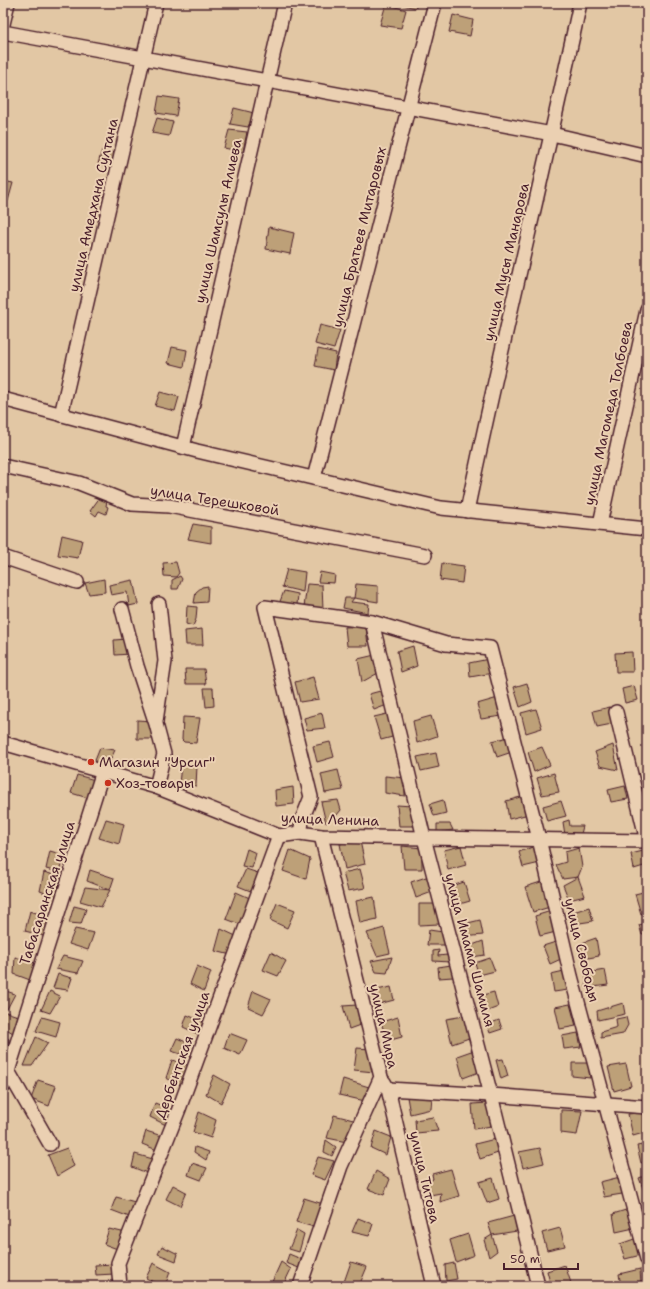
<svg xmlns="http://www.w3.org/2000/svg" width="650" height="1289" viewBox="0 0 650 1289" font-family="'Shantell Sans',sans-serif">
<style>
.building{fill:#bda078;stroke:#4a1f2b}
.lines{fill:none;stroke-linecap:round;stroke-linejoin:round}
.minor-casing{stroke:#4a1f2b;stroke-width:16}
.minor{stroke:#ebd0b2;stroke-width:13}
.poi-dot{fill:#c8321e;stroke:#ebd0b2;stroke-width:1.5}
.labels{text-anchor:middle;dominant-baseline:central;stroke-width:4;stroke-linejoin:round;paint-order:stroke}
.street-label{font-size:14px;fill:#4a1f2b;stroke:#ebd0b2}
.poi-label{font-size:14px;fill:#4a1f2b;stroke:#ebd0b2;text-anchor:start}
</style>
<rect width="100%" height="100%" fill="#e2c7a4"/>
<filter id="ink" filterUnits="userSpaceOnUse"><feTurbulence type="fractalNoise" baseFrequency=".025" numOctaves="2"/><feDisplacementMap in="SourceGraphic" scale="8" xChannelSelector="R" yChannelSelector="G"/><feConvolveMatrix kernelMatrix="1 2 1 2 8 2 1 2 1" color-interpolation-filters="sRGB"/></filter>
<g filter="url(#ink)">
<g class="building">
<path d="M398,3h18v5l-18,-4z"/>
<path d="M386,4l20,6 -5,18 -21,-3z"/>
<path d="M453,15l20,5 -3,16 -21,-4z"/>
<path d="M159,96l20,3 -3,17 -20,-3z"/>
<path d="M234,108l20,5 -6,14 -18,-3z"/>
<path d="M157,118l16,4 -4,14 -17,-3z"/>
<path d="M229,130l18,2 -4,20 -19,-4z"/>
<path d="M102,150l14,3 -5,14 -13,-3z"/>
<path d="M3,181l10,2 -5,18 -5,-1z"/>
<path d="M269,227l25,6 -4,21 -24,-5z"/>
<path d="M320,325l20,5 -6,19 -19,-5z"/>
<path d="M172,347l15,3 -3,17 -16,-4z"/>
<path d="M318,349l18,4 -2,17 -19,-4z"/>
<path d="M160,392l19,5 -4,14 -20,-5z"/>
<path d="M100,497l7,4 -1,5 2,1 -2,7 -7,-3 -3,5 -6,-5z"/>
<path d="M193,524l18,3v16l-23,-4z"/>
<path d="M62,535l20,5 -4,18 -20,-3z"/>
<path d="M176,562l3,11 -3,4 -12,-1 -1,-13z"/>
<path d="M442,563l22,3 -2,17 -22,-3z"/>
<path d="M287,569l18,3 -2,20 -21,-5z"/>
<path d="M320,572l15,3 -1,8 -16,-1z"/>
<path d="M180,576l2,3 -4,10h-6v-9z"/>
<path d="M104,579l1,13 -16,2 -4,-11z"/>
<path d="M133,580l5,24 -9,2 -2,-14 -16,3 -2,-10z"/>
<path d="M307,584l15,1 1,24 -19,-2z"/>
<path d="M356,584l22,2v16l-24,-4z"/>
<path d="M208,586l-1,16 -13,1 2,-11 6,-5z"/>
<path d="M284,591l14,3 -1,11 -18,-1z"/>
<path d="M345,598h9l-3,4 18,2 -1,9 -25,-5z"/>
<path d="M187,606l10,1 -1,12 -3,7 -7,-2z"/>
<path d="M366,626l2,20h-21l-2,-19z"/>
<path d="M202,629l1,16h-17l-1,-14z"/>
<path d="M127,639l4,15 -16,1 -1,-15z"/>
<path d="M413,646l4,20 -16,6 -4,-21z"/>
<path d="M632,652l1,20h-17l-1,-19z"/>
<path d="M375,655l3,18 -16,9 -4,-23z"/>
<path d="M489,659l4,14 -23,4 -1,-14z"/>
<path d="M185,669h19l2,15h-20z"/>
<path d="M313,677l6,22 -19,3 -5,-20z"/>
<path d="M527,683l5,19 -12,5 -6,-20z"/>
<path d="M634,686l4,14 -13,3 -3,-14z"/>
<path d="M204,688h9l1,18 -8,1z"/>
<path d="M384,690l3,15 -13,5 -5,-16z"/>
<path d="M498,698l4,18 -21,3 -4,-15z"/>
<path d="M610,707l2,17 -15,3 -4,-16z"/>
<path d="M536,709l6,19 -16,5 -5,-20z"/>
<path d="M322,713l3,15 -18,2 -3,-12z"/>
<path d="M391,713l5,23 -15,4 -7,-23z"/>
<path d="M431,716l6,20 -20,7 -4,-22z"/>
<path d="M183,717l17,1 -4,25 -12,-1 -2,-2z"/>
<path d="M137,720l16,1v18h-16z"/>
<path d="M509,737l3,15 -15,5 -5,-16z"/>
<path d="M330,742l4,15 -17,5 -4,-16z"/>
<path d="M613,745l5,25 -18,-4 -5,-14z"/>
<path d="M542,747l8,18 -16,7 -6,-20z"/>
<path d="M100,748l15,2 -8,17 -13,-4z"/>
<path d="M436,753l3,14 -18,4 -4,-14z"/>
<path d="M181,765l16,1 -1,20 -17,-2z"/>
<path d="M338,770l5,20 -18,3 -4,-19z"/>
<path d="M554,773l5,19 -17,3 -5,-17z"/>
<path d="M77,775l18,5 -7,18 -17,-5z"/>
<path d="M385,776l20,2v18l-20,-3z"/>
<path d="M625,786l3,13 -17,3 -3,-12z"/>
<path d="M293,787l1,17 -18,2 -1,-16z"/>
<path d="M524,796l5,18 -20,5 -3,-18z"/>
<path d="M338,800l3,10 -5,6 -10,7 -5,-21z"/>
<path d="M443,800l3,13 -12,3 -4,-12z"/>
<path d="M561,801l5,15 -19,5 -4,-15z"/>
<path d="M397,805l15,1 4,20h-17z"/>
<path d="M106,819l18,5 -5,20 -20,-6z"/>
<path d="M569,820l1,6h13l-2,8 -16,1 -2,-13z"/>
<path d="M437,824h13l3,6 -16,2z"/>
<path d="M360,841l5,23 -20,5 -5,-25z"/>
<path d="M402,846l20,2v21h-18z"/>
<path d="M461,846l5,19 -18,5 -4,-20z"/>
<path d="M535,846l5,17 -17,4 -4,-15z"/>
<path d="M579,848l3,19 -4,10 -15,2 -7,-14 10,-3 -1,-10z"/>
<path d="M247,849l9,4 -4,15 -10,-2z"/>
<path d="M290,850l20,9 -4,20 -23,-8z"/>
<path d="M50,851l14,4 -5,17 -13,-3z"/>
<path d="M643,851l4,14 -13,4 -3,-15z"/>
<path d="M246,869l15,5 -8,18 -15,-6z"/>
<path d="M360,869l5,19 -17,3 -5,-18z"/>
<path d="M90,870l24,8 -4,12 -23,-9z"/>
<path d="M44,872l17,5 -5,20 -16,-6z"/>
<path d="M429,876l3,16 -16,6 -5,-16z"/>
<path d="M578,877l7,19 -16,4 -6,-15z"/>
<path d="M544,881l6,26 -17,5 -8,-25z"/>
<path d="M464,882l6,19 -17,5 -4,-19z"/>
<path d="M85,887l25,3 -9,17 -21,-6z"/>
<path d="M647,891v21l-6,2 -6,-20z"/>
<path d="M236,892l16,7 -10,26 -16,-6z"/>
<path d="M374,897l3,22 -17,4 -4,-22z"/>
<path d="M277,903l18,7 -8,18 -17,-8z"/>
<path d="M419,904h18l2,20 -20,1z"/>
<path d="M74,906l12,3 -5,15 -12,-1z"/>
<path d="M589,907l4,14 -20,3 -3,-11z"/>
<path d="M30,911l19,6 -5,19 -19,-5z"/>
<path d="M551,911l5,21 -16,4 -5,-20z"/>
<path d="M480,920l3,15 -19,2 -4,-12z"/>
<path d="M647,923v11l-5,1 -3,-10z"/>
<path d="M384,928l6,25 -13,3 -10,-23z"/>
<path d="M75,929l19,4 -6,17 -19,-6z"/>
<path d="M221,929l17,8 -7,18 -16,-4z"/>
<path d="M429,930l14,2 2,13h-18z"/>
<path d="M596,938l3,18 -16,3 -4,-15z"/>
<path d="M483,941l2,14 -13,2 -2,-11z"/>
<path d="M559,941l4,17 -13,6 -7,-18z"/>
<path d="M439,950l-1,6 9,-1 3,7 -17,-1v-10z"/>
<path d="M271,952l15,9 -8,15 -15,-6z"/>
<path d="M63,956l20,5 -5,12 -22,-4z"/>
<path d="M15,957l20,6 -5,17 -16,-6z"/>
<path d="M392,957l-5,16 -11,-1 -5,-11z"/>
<path d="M490,958l5,13 -16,4 -4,-12z"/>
<path d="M451,965l2,12 -14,1 -1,-11z"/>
<path d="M197,966l14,6 -7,19 -14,-7z"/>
<path d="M605,970l3,15 -22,3v-15z"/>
<path d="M564,971l4,19 -14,2 -3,-18z"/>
<path d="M58,974l14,4 -4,12 -15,-2z"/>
<path d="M391,987l3,13 -19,5 -3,-14z"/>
<path d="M3,990l12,4 -8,15 -4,-1z"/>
<path d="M50,991l10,5 -10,17 -9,-3z"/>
<path d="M253,991l18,8 -8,15 -15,-7z"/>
<path d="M494,992l4,15 -15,6 -4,-17z"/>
<path d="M623,1003l2,11 -27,6 -1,-9z"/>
<path d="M570,1004l6,22 -16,3 -5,-22z"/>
<path d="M357,1005l3,20 -11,4 -6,-23z"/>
<path d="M3,1011l15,5 -5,17 -10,-6z"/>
<path d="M187,1015l17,7 -4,13 -17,-8z"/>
<path d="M464,1016l5,22 -17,6 -6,-25z"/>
<path d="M42,1017l18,5 -4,15 -20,-6z"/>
<path d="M398,1017l4,20 -15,4 -6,-19z"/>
<path d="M626,1017l2,8 -5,9 -22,4v-6l16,-5 -1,-8z"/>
<path d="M499,1020l3,9 -12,4 -3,-8z"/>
<path d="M229,1033l18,7 -7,15 -16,-7z"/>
<path d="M578,1033l3,14 -17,2 -2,-13z"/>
<path d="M3,1037l6,2 -2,9 -4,-2z"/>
<path d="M36,1037l12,6 -16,23h-8z"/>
<path d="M177,1038l9,4 -2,13 -13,-4z"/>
<path d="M357,1048l13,1 4,23 -20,-2z"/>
<path d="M474,1050l5,22 -16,6 -6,-22z"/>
<path d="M503,1059l5,17 -7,3 -5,-19z"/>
<path d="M172,1060l18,6 -7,20 -17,-8z"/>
<path d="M572,1063h16l2,15 -18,-2z"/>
<path d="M626,1064l5,22 -17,5 -6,-24z"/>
<path d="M214,1075l16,9 -9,19 -15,-9z"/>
<path d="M343,1079l26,8 -4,14 -26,-6z"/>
<path d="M38,1080l18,6 -7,20 -18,-7z"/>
<path d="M432,1096l-1,13 -21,5 -3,-17z"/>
<path d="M155,1103l17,7 -6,15 -16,-8z"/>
<path d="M488,1103l3,23 -17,3 -2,-25z"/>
<path d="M561,1110l21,1 -5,24 -16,-2z"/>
<path d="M199,1112l17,8 -5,18 -18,-6z"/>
<path d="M646,1112l1,20 -14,4 -5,-22z"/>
<path d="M334,1115l27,7 -9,21 -25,-5z"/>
<path d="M433,1117l5,14 -22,2 -1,-13z"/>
<path d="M146,1131l16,5 -5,14 -15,-6z"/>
<path d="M376,1131l15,6 -5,18 -15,-7z"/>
<path d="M495,1139l3,14 -18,6 -5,-15z"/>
<path d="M326,1140l10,7 -4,9 -8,-4z"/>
<path d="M647,1144v17l-6,2 -4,-17z"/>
<path d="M195,1147l14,5 -3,8 -12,-8z"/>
<path d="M67,1148l7,18 -17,10 -9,-21z"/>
<path d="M540,1148l4,15 -21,5 -4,-16z"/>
<path d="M135,1154l18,5 -6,14 -15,-6z"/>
<path d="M318,1157l16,4 -9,19 -14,-5z"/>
<path d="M192,1163l15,5 -6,12 -13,-5z"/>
<path d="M451,1169l8,27 -19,6 1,-9 -11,2 -4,-13 7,-3 -1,-5z"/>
<path d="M376,1171l14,8 -6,16 -16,-6z"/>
<path d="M647,1175v14l-3,2 -5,-13z"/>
<path d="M620,1177l2,17 -18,3 -4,-15z"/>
<path d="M493,1178l6,21 -12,4 -8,-21z"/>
<path d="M173,1185l13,7 -6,14 -14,-7z"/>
<path d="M116,1197l23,6 -7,15 -21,-8z"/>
<path d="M304,1198l19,6 -9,23 -18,-5z"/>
<path d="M629,1209l5,19 -18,4 -3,-18z"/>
<path d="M514,1216l3,15 -25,4 -4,-12z"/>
<path d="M358,1218l15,6 -4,12 -17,-4z"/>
<path d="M560,1228l5,18 -18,4 -5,-17z"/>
<path d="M109,1229l17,4 -6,17 -16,-6z"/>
<path d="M297,1230l7,4 -5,18 -10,-3z"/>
<path d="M468,1234l6,21 -18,7 -6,-22z"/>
<path d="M492,1235l5,16 -8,6 -5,-17z"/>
<path d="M637,1238l4,17 -16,4 -5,-15z"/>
<path d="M162,1246l16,8 -2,7 -18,-7z"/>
<path d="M289,1254l12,5 -2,9 -13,-5z"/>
<path d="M281,1262l10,7 -8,17h-9l-3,-2z"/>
<path d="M351,1262l16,5 -8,19h-4l-11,-4z"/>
<path d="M153,1263l17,9 -5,14h-4l-15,-8z"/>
<path d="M454,1263l3,16 -11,2 -1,-16z"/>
<path d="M114,1264v10l-18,1 -1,-10z"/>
<path d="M565,1265l6,18 -7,3h-13l-4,-15z"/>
<path d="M640,1269l1,15 -7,2h-13l-2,-12z"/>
</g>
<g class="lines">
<g class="minor-casing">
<g id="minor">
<path d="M3,24l5,-21"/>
<path d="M3,32l549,102 95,22"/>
<path d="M3,399l194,52 244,57 206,21"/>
<path d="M61,415l95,-412"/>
<path d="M183,447l102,-444"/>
<path d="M3,466l76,17 53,21 37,2 256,49"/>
<path d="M314,478l121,-475"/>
<path d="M467,511c35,-170 77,-338 113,-508"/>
<path d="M600,524l47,-214"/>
<path d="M3,557l74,25"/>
<path d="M122,609l15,57 19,58 8,30 -8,33"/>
<path d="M372,622l52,216 67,257 47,191"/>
<path d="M616,712l31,129"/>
<path d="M156,721l9,-60 -6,-57"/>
<path d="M3,743l153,44 123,49 21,-3 21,3 103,2 223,3"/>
<path d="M300,833l3,-16 8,-20 -46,-190 107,15 74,22 44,4 49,191 32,137 76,283"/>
<path d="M8,1071l42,73"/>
<path d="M384,1082l4,7 46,197"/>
<path d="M3,1087l100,-316"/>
<path d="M388,1089l103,6 156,12"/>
<path d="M120,1286l-2,-23 61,-154 100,-273"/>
<path d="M300,1286l41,-120 40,-89 -60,-241"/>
</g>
</g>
<use href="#minor" class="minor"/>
</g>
</g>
<g class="poi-dot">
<circle cx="91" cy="762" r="4"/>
<circle cx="108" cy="783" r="4"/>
</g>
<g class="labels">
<g class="street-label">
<text transform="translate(93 205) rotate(-77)">улица Амедхана Султана</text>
<text transform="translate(218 221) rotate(-77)">улица Шамсулы Алиева</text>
<text transform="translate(359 237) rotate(-76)">улица Братьев Митаровых</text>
<text transform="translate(506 262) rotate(-77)">улица Мусы Манарова</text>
<text transform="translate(608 413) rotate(-78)">улица Магомеда Толбоева</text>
<text transform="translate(215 500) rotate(9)">улица Терешковой</text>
<text transform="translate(330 819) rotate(2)">улица Ленина</text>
<text transform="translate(47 893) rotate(-72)">Табасаранская улица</text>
<text transform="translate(470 950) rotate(75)">улица Имама Шамиля</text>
<text transform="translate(582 950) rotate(76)">улица Свободы</text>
<text transform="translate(384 1026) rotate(77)">улица Мира</text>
<text transform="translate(182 1055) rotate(-70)">Дербентская улица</text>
<text transform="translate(425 1177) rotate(77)">улица Титова</text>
</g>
<g class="poi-label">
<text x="99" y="762">Магазин "Урсиг"</text>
<text x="116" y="783">Хоз-товары</text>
</g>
</g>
<rect width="650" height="1289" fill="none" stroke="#ebd0b2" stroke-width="16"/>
<rect x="8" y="8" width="634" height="1273" fill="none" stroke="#4a1f2b" stroke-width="1.5" filter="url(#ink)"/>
<path d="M504 1263v6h74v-6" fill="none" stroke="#4a1f2b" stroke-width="2"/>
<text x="510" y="1263" font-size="12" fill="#4a1f2b" stroke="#ebd0b2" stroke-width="3" paint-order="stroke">50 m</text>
</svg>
